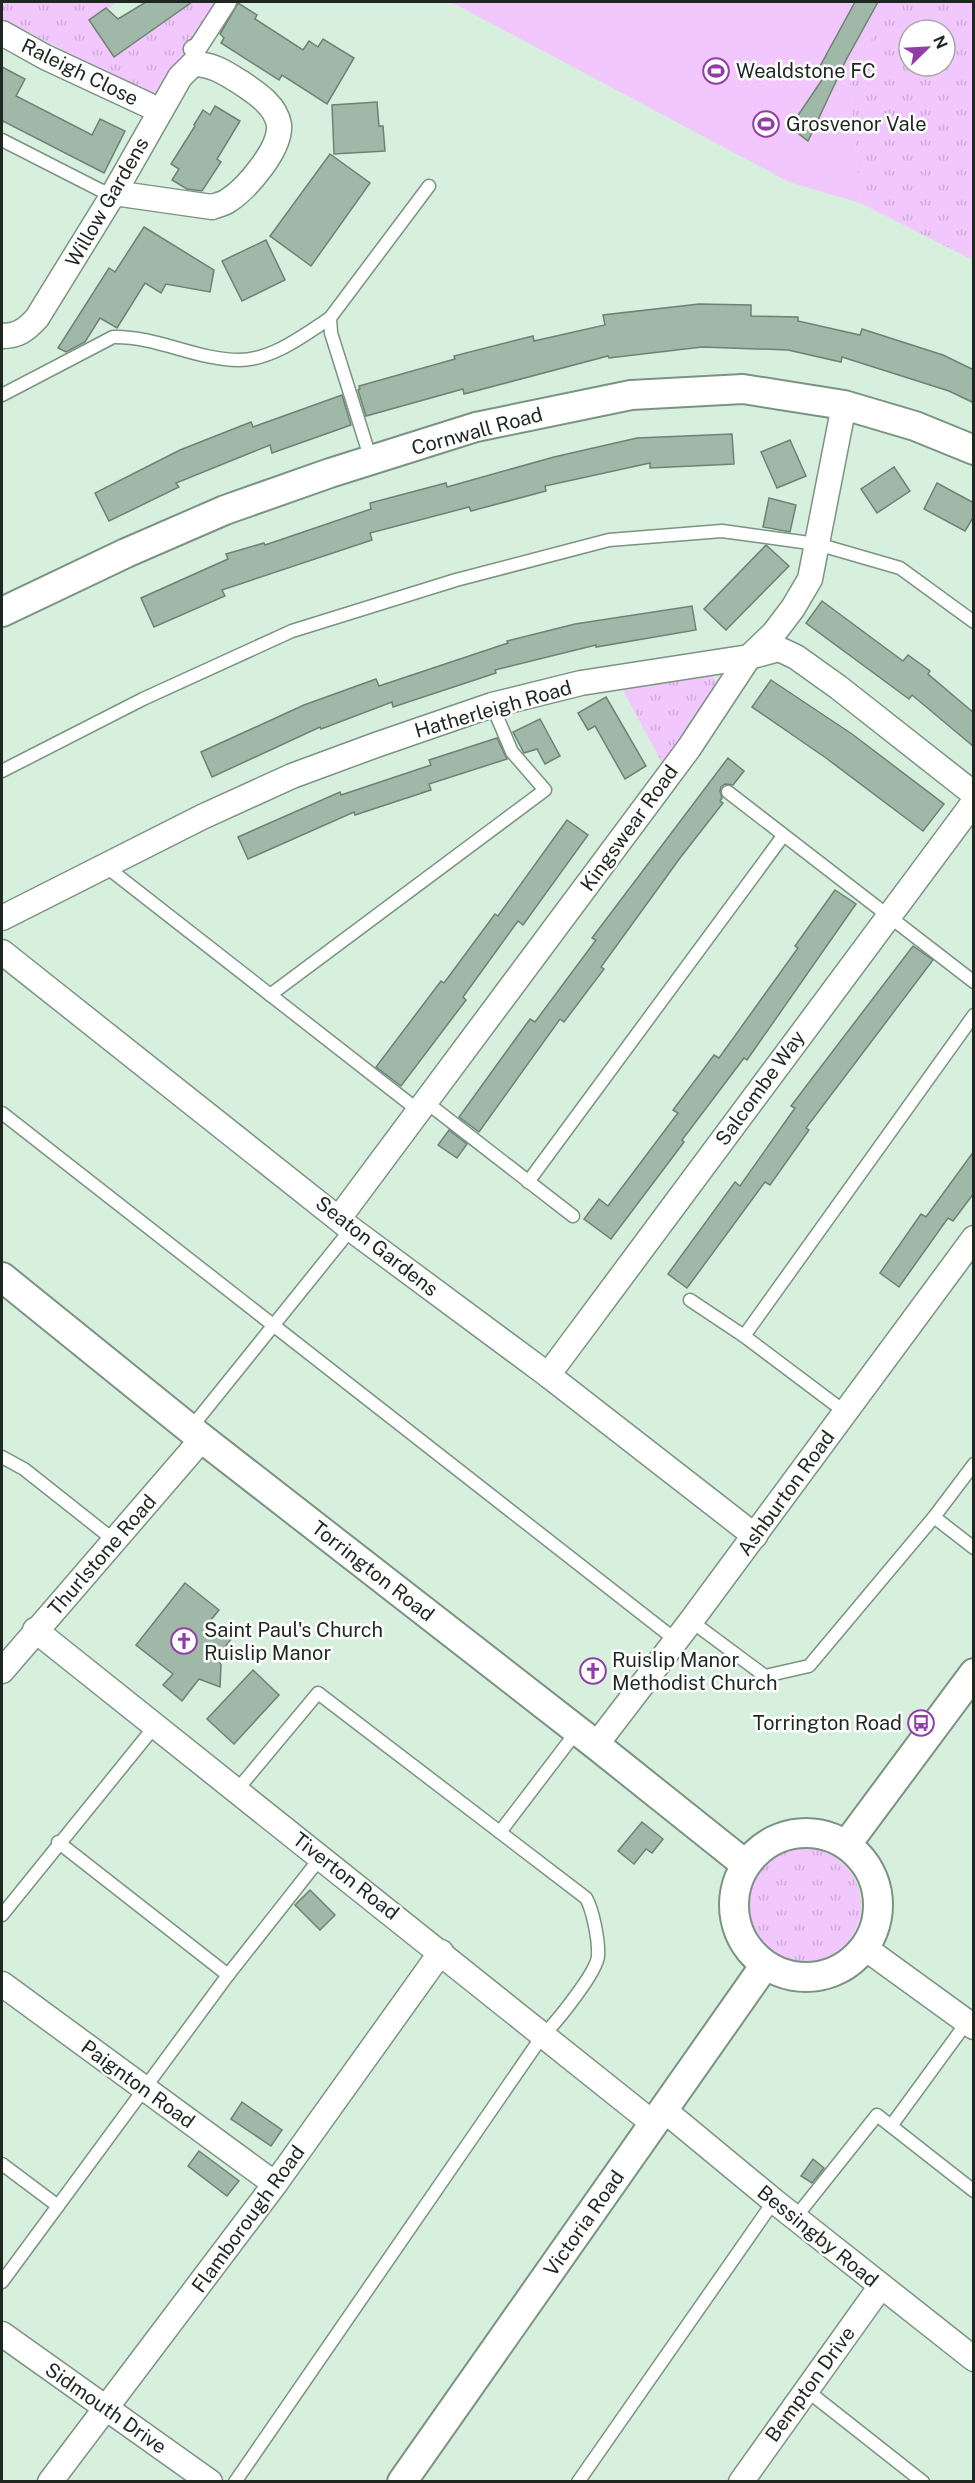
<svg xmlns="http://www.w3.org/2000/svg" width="975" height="2483" viewBox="0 0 975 2483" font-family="'Public Sans',sans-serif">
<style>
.grass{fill:url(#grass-tufts);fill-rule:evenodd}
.pitch{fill:#f1c7fe}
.building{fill:#a0b8a7;stroke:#6c8373;stroke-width:1.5}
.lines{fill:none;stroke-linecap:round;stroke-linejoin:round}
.service-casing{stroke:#7b9382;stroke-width:15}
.pedestrian-casing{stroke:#7b9382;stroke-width:21}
.minor-casing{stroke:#7b9382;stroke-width:27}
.tertiary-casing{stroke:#7b9382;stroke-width:32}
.service{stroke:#fff;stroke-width:12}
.pedestrian{stroke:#fff;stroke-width:18}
.minor{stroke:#fff;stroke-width:24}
.tertiary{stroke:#fff;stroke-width:28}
.labels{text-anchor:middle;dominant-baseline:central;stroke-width:5;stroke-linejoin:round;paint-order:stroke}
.poi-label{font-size:20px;fill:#1e2821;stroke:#fff;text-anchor:start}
.street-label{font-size:20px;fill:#1e2821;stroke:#fff}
</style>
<defs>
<pattern id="grass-tufts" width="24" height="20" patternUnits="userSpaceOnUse" patternTransform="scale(1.5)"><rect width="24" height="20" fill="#f1c7fe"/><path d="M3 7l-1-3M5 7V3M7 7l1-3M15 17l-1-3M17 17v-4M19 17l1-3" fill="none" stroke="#ceabd9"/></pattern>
</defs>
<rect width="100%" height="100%" fill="#d6f0dd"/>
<g class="grass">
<path d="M2,2h116l-29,18 25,37 78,-55h35l-72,97 -153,-81z"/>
<path d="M890,2h83v258l-113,-57 -10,-121zM909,30h36v36h-36z"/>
<path d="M703,674l9,1c5,6 6,9 3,17l-53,71 -39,-73z"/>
<circle cx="804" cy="1905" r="57"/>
</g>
<path class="pitch" d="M451,2h439l-40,80 10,121 -71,-21z"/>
<g class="building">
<path d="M146,2h46l-78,55 -25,-37 17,-12 12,11z"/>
<path d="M855,2h23l-32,58 -38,81 -18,-14 36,-53 -8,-4z"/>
<path d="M238,3l19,12 -2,4 48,31 6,-9 9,6 5,-8 31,19 -27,46 -45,-29 -3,5 -58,-37 3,-5 -4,-4z"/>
<path d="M2,67l23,12 -9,17 76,39 8,-16 25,12 -21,42 -101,-52 -1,4z"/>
<path d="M377,102l2,24h4l2,25 -51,3 -2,-49z"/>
<path d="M215,106l25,15 -23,38 4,3 -19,29 -15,-2 -15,-9 7,-11 -8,-5 24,-38 -1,-1 9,-15 7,5z"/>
<path d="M330,154l40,29 -59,83 -41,-30z"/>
<path d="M144,227l70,43 -4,22 -44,-8 -5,9 -16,-10 -28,45 -17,-10 -15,24 -19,10 -8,-4 51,-80 6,4z"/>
<path d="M266,240l19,40 -43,21 -20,-40z"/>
<path d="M699,304l52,1v11l47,1v4l62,14 2,-6 81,26 31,15v33l-25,-12 -107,-34 -1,5 -53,-12 -86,-3 -93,11 -1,-2 -144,38 -1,-5 -97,27 -8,-26 2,-1 -1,-3 96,-27 -1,-3 79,-20 1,5 71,-16 -2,-10z"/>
<path d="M342,395l9,30 -79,28 -2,-8 -94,38 3,4 -70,34 -14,-28 85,-43 71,-28 2,5z"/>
<path d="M732,434l2,30 -84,4v-5l-105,23 1,5 -75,20 -2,-4 -99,26 2,7 -150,50 3,6 -71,31 -13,-29 87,-39 -2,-5 38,-11 1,2 106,-36 -1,-6 76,-20 1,4 107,-30 83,-19z"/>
<path d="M790,440l16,36 -29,12 -16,-36z"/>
<path d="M894,467l16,24 -33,22 -16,-24z"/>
<path d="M937,483l37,20v13l-9,15 -41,-22z"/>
<path d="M769,498l27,7 -6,27 -27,-5z"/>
<path d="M766,545l23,21 -63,64 -22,-21z"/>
<path d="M822,601l81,60 5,-6 22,16 -2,3 46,39v34l-62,-52 -3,4 -103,-76z"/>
<path d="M692,606l4,24 -100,17v-2l-101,25 1,3 -103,34 -1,-5 -71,27 -1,-2 -108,50 -11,-25 103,-47 72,-26 3,7 129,-43 -1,-2 68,-17z"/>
<path d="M771,680l81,54 92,70 -21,27 -97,-73 -74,-51z"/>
<path d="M606,697l40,69 -21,13 -30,-53 -7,4 -10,-17z"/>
<path d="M540,719l20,37 -15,8 -8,-15 -13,4 -11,-21z"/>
<path d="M497,738l10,21 -78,25 2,6 -76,25 -1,-3 -106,47 -10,-22 102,-45 1,3 90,-30 -2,-5z"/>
<path d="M728,758l16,13 -11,14 -8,-1 -4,3 -1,4 2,7 -2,3 3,2 -43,55 -79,109 3,2 -40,53 -4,-3 -81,113 -20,-15 71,-98 5,3 61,-82 -4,-2z"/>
<path d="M567,820l21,15 -65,90 -5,-4 -55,76 3,3 -65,86 -25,-19 65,-86 3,2 51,-69 3,2z"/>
<path d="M835,890l21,14 -109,156 -3,-2 -62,82 2,2 -73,97 -27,-20 15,-20 9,7 70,-93 -5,-3 41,-55 5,3 79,-110 -3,-2z"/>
<path d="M913,946l20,14 -127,168 3,2 -39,55 -5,-3 -78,106 -19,-14 67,-92 5,4 55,-78 -4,-2z"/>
<path d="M449,1130l18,14 -10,14 -19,-13z"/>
<path d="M974,1151v42l-21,28 -5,-3 -49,69 -19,-14 41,-59 5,3z"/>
<path d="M185,1583l34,27 -9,11 22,17 -15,19 4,8 -1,22 -21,-8 -17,22 -19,-16 10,-11 -37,-29z"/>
<path d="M253,1670l26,25 -45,49 -27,-25z"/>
<path d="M642,1822l21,17 -11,14 -6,-4 -12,15 -16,-13z"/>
<path d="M310,1890l25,25 -15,15 -25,-25z"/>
<path d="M242,2102l40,28 -11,16 -40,-27z"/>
<path d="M199,2151l40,30 -12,15 -39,-30z"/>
<path d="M813,2159l11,9 -12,15 -11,-7z"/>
</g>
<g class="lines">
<g class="service-casing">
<g id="service">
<path d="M2,140l98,50 14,3"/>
<path d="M2,395l111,-58c44,-1 84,23 126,23 33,0 65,-25 91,-42"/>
<path d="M371,460l-40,-127 -1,-15 99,-132"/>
<path d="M2,771l141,-72 149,-68 164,-51 153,-40 113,-9 95,13 83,24 74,54"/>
<path d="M728,792l246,190"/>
<path d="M104,865l315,246"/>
<path d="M270,995l275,-205 -33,-38 -20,-47"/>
<path d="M426,1102l147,114"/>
<path d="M2,1113l675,528"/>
<path d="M528,1182l255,-346"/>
<path d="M690,1300l54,36 101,76"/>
<path d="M744,1336l230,-321"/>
<path d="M190,1429l161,-200"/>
<path d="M2,1457l22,12 91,72"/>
<path d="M934,1517l40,31"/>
<path d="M691,1621l74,55 44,-10 125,-149 40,-53"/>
<path d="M500,1832l77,-101"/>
<path d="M58,1842l170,133"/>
<path d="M2,1915l153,-189"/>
<path d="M891,2126l76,-104"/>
<path d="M2,2164l56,42"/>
<path d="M795,2218l82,-103 97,76"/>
<path d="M2,2282l226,-307 93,-118"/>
<path d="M805,2389l118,93"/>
<path d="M235,2482l308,-447c13,-12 54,-63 55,-79 1,-15 -5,-46 -12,-58l-268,-205 -81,97"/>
<path d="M578,2482l196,-281"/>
</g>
</g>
<g class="pedestrian-casing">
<path id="pedestrian" d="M193,49l5,-2 29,-45"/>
</g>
<g class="minor-casing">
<g id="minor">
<path d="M2,33l43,24 103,48 11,7"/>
<path d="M2,336c16,0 24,-6 35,-18l77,-125 66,-116 13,-13c19,0 31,8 47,18 15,10 36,23 39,43 2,24 -32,63 -50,75 -5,4 -12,5 -17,7l-98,-14"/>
<path d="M2,918l200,-101 90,-41 84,-31 116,-40 89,-22 168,-26 30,-8 17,8 42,30 136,107"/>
<path d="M2,952l349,277 197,146 207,161"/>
<path d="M339,1218l350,-470 60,-91 25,-24 19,-25 17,-29 34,-174"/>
<path d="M548,1375l426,-573"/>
<path d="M35,1630l619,494"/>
<path d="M2,1671l200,-232"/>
<path d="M596,1745l95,-124 283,-383"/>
<path d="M865,1948l109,79"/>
<path d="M2,1984l273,200"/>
<path d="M664,2110l110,91 200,158"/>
<path d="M2,2334l208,148"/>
<path d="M50,2482l225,-298 166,-232"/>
<path d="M741,2482l140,-196"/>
</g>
</g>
<g class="tertiary-casing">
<g id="tertiary">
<path d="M2,612l124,-59 99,-43 105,-37 146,-46 155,-32 112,-6 101,16 71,21 59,24"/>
<path d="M2,1277l188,152 406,316 149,119"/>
<circle cx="806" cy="1905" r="72"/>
<path d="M847,1844l127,-171"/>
<path d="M402,2482l363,-517"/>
</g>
</g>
<use href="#service" class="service"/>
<use href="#pedestrian" class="pedestrian"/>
<use href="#minor" class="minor"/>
<use href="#tertiary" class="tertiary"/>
</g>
<defs>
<g id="stadium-ring" transform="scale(1.35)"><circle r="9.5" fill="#fff" stroke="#913ca9" stroke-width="1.5"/><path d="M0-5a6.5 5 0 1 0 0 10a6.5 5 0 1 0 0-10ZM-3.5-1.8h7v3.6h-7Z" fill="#913ca9"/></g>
<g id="church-ring" transform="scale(1.35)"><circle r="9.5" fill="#fff" stroke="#913ca9" stroke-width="1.5"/><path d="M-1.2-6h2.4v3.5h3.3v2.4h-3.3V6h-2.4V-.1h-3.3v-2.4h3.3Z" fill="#913ca9"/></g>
<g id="bus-ring" transform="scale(1.35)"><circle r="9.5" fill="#fff" stroke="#913ca9" stroke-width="1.5"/><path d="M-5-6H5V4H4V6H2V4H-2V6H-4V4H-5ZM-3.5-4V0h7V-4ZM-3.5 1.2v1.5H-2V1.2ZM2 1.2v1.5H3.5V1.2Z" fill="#913ca9"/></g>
</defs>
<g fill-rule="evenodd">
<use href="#stadium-ring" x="716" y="71"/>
<use href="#stadium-ring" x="766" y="124"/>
<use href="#church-ring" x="184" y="1641"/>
<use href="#church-ring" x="593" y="1671"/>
<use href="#bus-ring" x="921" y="1723"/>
</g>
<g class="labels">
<g class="poi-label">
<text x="736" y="71">Wealdstone FC</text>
<text x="786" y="124">Grosvenor Vale</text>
<text x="204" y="1630">Saint Paul's Church<tspan x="204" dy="23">Ruislip Manor</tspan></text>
<text x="612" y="1660">Ruislip Manor<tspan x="612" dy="23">Methodist Church</tspan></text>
<text x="902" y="1723" text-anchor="end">Torrington Road</text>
</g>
<g class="street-label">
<text transform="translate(80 72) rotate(26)">Raleigh Close</text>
<text transform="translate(107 202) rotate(-60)">Willow Gardens</text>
<text transform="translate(477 431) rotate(-15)">Cornwall Road</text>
<text transform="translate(493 709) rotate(-16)">Hatherleigh Road</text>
<text transform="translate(629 828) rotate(-54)">Kingswear Road</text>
<text transform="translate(760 1088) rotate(-54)">Salcombe Way</text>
<text transform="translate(377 1246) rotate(38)">Seaton Gardens</text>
<text transform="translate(786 1493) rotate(-54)">Ashburton Road</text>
<text transform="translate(102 1555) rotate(-49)">Thurlstone Road</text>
<text transform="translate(373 1571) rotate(38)">Torrington Road</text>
<text transform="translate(346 1876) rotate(38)">Tiverton Road</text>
<text transform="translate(138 2084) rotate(36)">Paignton Road</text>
<text transform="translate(248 2219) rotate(-54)">Flamborough Road</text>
<text transform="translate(584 2223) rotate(-55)">Victoria Road</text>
<text transform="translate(818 2236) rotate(39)">Bessingby Road</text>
<text transform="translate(810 2384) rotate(-54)">Bempton Drive</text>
<text transform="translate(106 2408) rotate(35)">Sidmouth Drive</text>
</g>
</g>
<rect width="975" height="2483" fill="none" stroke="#1e2821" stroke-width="6"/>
<g transform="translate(927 48) rotate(66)"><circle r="28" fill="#ffffff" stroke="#a5a9a6" stroke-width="1.5"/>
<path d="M0-4.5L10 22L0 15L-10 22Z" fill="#913ca9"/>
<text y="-9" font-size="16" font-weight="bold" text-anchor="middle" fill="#1e2821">N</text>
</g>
</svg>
